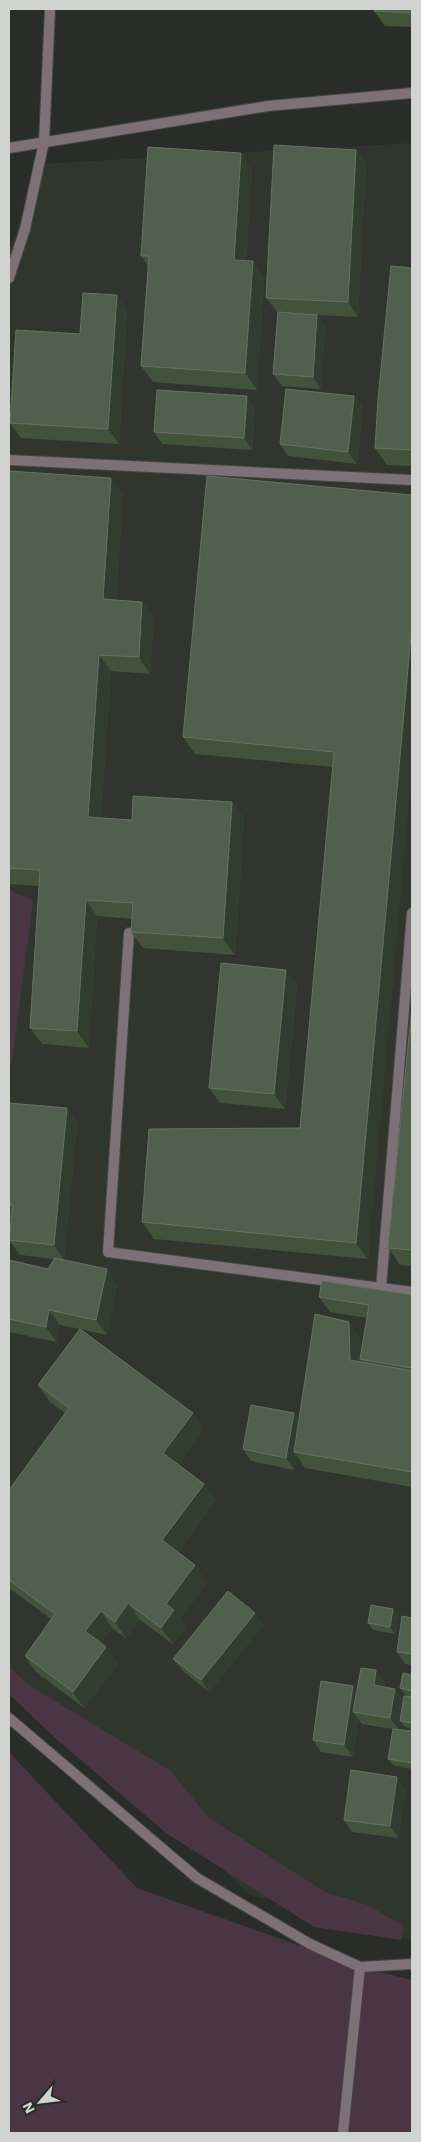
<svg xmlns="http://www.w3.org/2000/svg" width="421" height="2142" viewBox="0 0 421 2142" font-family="'Work Sans',sans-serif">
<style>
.built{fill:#30362e}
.green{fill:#4a3642}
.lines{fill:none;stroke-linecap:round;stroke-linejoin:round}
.service-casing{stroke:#444744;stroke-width:12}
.minor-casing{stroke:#444744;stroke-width:12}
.tertiary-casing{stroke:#444744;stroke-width:12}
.service{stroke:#7d7077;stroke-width:10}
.minor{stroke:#7d7077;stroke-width:10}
.tertiary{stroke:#7d7077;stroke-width:10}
.wall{fill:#42533c}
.shaded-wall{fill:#313d2e}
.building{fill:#51604c;stroke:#657261}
</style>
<rect width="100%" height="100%" fill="#292c29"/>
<path class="built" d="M412,143v1798l-163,-47 -240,-228v-1414l30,-88z"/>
<g class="green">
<path d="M9,890l24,10 -21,162 -3,6z"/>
<path d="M9,1666l21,20 141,85 37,46 117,75 42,13 37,21 -3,14 -87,-13 -148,-94 -112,-96 -45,-43z"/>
<path d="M9,1752l128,136 223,79 52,13v153h-403z"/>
</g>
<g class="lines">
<g class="service-casing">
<g id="service">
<path d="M9,460l403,20"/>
<path d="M129,933l-21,319 304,40"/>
<path d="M381,1288l31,-375"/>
</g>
</g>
<g class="minor-casing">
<g id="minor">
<path d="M9,278l16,-49 19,-87"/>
<path d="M9,1718l188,160 113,66 50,23 52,-3"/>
<path d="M343,2133l17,-166"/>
</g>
</g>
<g class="tertiary-casing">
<g id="tertiary">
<path d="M44,142l6,-133"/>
<path d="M9,148l259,-42 144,-13"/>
</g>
</g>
<use href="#service" class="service"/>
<use href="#minor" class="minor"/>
<use href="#tertiary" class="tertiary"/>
</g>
<g class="wall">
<path d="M412,9v18l-27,-1 -11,-15z"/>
<path d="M356,150l10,15 -8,152 -41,-2 8,12 -4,62 -39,-3 -9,-12 5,-61 -12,-15z"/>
<path d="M252,170l-6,91h7l11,17 -7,112 -104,-8 -12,-16 7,-100 -7,-10z"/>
<path d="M412,268v198l-25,-1 -12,-17z"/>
<path d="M127,310l-8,134 -98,-6 -11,-15 70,-89z"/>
<path d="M247,396l8,12 -3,42 -90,-6 -8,-12z"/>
<path d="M354,396l9,12 -6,56 -69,-8 -8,-12z"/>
<path d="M9,471l114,24 -7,105 26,2 12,16 -4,56 -39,-3 -10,147 31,2 100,-18 12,17 -9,136 -92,-7 -12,-16 1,-13 -35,-3 -8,132 -47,-4 -12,-16 9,-142 -30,-2z"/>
<path d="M412,495l-44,764 -214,-20 -12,-17 158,-94 33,-361 -138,-13 -12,-17z"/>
<path d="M297,985l-12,124 -65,-6 -11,-15z"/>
<path d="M412,1006v260l-12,-1 -12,-17z"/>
<path d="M9,1103l58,5 10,15 -13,137 53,24 -10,51 -27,-6 113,84 11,16 -26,36 38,35 -38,52 29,30 -27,37 6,8 -13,17 -33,-24 -14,18 -14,-10 -11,15 17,21 -34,44 -48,-36 -11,-16 26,-37 -42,-31v-98l56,-77 -15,-11 -12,-17 42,-56 -20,-4 -4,17 -47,-10v-72l39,9 6,-10 -34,-4 -11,-15 2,-21h-2z"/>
<path d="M412,1295v192l-107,-19 -8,-12 -3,14 -43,-9 -8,-12 51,-36 5,7 62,-81v14l6,-35 -37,-6 -11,-15z"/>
<path d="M255,1613l8,12 -54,67 -27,-22 -9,-11z"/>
<path d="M398,1615l-3,19 -22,-4 -5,-7z"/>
<path d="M412,1618v47l-7,-1 -8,-12z"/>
<path d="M412,1675v22l-7,-2 -5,-7z"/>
<path d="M385,1682l-1,5 11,2 8,11 9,-3v32l-7,-2 -5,-6 -1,9 13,1v38l-19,-4 -5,-6 5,-30 -31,-5 -4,-5 -5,38 -32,-5 -8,-12 44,-48z"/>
<path d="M397,1777l8,12 -7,49 -46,-6 -8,-12z"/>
</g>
<g class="shaded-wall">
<path d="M356,150l10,15 -8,152 -10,-15z"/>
<path d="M241,153l11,17 -7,106 -11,-16z"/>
<path d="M253,261l11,17 -7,112 -12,-17z"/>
<path d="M117,295l10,15 -8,134 -11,-15z"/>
<path d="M317,315l8,12 -4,62 -8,-12z"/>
<path d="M247,396l8,12 -3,42 -8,-12z"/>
<path d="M354,396l9,12 -6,56 -9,-12z"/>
<path d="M111,478l12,17 -8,120 -12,-16z"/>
<path d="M142,602l12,16 -4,56 -11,-17z"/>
<path d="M412,624v145l-44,490 -12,-16z"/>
<path d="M99,655l12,16 -11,163 -12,-17z"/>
<path d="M232,802l12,17 -9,136 -12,-17z"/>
<path d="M86,900l11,16 -8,132 -12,-17z"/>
<path d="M286,970l11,15 -12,124 -11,-15z"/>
<path d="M67,1108l10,15 -13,137 -10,-15z"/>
<path d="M107,1269l10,15 -10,51 -11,-15z"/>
<path d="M49,1310l11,15 -4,17 -10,-15z"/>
<path d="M349,1322l12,17v20h-1l1,2v15l-11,-16z"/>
<path d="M193,1413l11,16 -29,41 -12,-17z"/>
<path d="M294,1413l9,12 -9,27 3,4 -3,14 -8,-12z"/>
<path d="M204,1484l12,16 -42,57 -12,-17z"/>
<path d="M195,1565l12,17 -27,37 6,8 -13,17 -12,-16 5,-24z"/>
<path d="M128,1603l12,17 -14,18 -11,-16z"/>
<path d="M393,1609l5,6 -3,19 -5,-7z"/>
<path d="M101,1611l11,17 -15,20 -12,-17z"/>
<path d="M255,1613l8,12 -54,67 -8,-12z"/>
<path d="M106,1647l12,17 -34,44 -11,-16z"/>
<path d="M376,1670l9,12 -3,15 -8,-12z"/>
<path d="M353,1686l8,12 -8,14 5,7 -5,38 -9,-12z"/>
<path d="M395,1689l9,12 -5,29 -9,-12z"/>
<path d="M397,1777l8,12 -7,49 -8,-12z"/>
</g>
<g class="building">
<path d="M375,9h37v4l-38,-2z"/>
<path d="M274,145l82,5 -8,152 -82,-4z"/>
<path d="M148,147l93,6 -7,107 19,1 -8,112 -104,-7 8,-110h-8z"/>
<path d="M391,266l21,2v182l-37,-2 3,-49z"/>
<path d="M83,293l34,2 -9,134 -98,-6 6,-93 64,4z"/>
<path d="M278,312l39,3 -4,62 -40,-3z"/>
<path d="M286,389l68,7 -6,56 -68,-8z"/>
<path d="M157,390l90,6 -3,42 -90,-6z"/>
<path d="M9,471l102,7 -8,121 39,3 -3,55 -40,-2 -11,162 44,3 1,-24 99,6 -9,136 -92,-6 2,-29 -47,-3 -9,131 -47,-3 10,-158 -31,-2z"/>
<path d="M207,476l205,19v129l-56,619 -214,-21 7,-93 151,-1 34,-376 -151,-15z"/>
<path d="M221,963l65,7 -12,124 -65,-6z"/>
<path d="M412,1006v244l-24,-2z"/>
<path d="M9,1103l58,5 -13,137 -45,-5 4,-35h-4z"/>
<path d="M55,1258l52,11 -11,51 -47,-10 -3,17 -37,-8v-59l39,9z"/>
<path d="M322,1281l90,14v73l-52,-9 9,-54 -50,-8z"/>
<path d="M315,1314l34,8 1,38 62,11v101l-118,-20z"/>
<path d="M80,1329l113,84 -30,40 41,31 -42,56 33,25 -29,39 8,6 -13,18 -33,-25 -13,19 -14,-11 -16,20 21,16 -33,45 -48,-36 30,-42 -46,-34v-90l60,-82 -31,-23z"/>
<path d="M251,1405l43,8 -8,45 -43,-9z"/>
<path d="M228,1591l27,22 -54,67 -28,-21z"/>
<path d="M371,1605l22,4 -3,18 -22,-4z"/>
<path d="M402,1616l10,2v36l-15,-2z"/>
<path d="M361,1668l15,2 -2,15 21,4 -5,29 -37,-6z"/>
<path d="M403,1673l9,2v16l-12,-3z"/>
<path d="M321,1681l32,5 -9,59 -31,-5z"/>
<path d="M404,1696l8,1v26l-12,-2z"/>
<path d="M393,1729l19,2v32l-24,-4z"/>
<path d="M351,1770l46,7 -7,49 -46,-6z"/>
</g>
<rect width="421" height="2142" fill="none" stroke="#d1d3d1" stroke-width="20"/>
<g transform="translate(40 2102) rotate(242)" stroke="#292c29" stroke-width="4" paint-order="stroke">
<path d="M0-4L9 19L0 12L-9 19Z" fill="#d1d3d1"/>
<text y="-8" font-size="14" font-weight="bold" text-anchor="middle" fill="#d1d3d1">N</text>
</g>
</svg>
